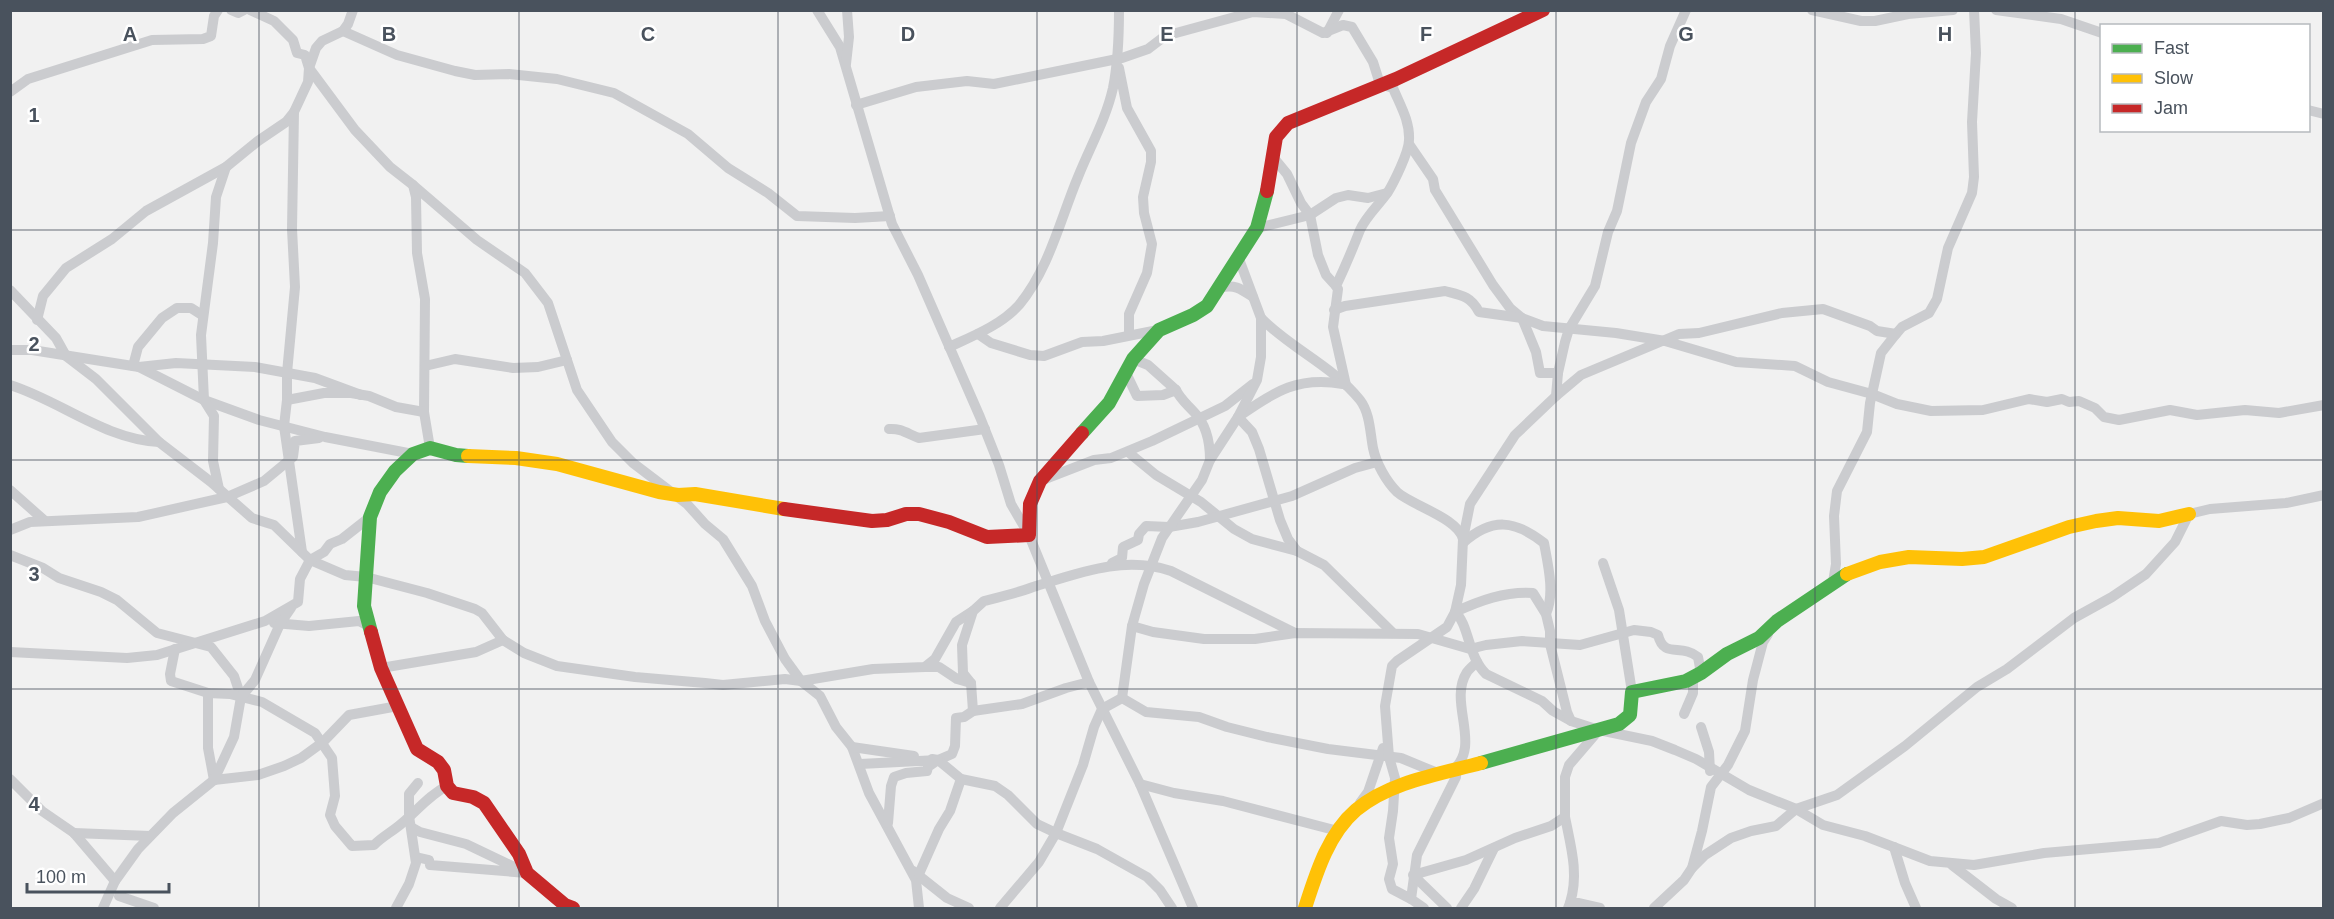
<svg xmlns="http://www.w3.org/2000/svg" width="2334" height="919" viewBox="0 0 2334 919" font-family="Helvetica,sans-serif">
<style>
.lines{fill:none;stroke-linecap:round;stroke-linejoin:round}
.street{stroke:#cbcccf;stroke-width:10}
.fast{stroke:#4caf50;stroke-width:14}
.slow{stroke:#ffc107;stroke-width:14}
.jam{stroke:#c62828;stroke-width:14}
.grid{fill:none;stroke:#49525d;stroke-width:1.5;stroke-opacity:0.55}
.grid-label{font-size:20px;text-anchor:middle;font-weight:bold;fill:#49525d;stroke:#fff;stroke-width:5;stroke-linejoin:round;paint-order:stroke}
</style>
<rect width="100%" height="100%" fill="#f1f1f1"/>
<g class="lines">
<g class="street">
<path d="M231,10l7,3 6,-3"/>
<path d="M250,10l24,11 19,19 4,13 8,2 4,13 46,62 35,37 23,18 3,12 1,56 8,46 -1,113 6,36"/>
<path d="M817,10l23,37 52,177 26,51 62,142 19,48 12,39 18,31 60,147 51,102 53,124"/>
<path d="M1812,10l49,11h14l33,-7 45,-4"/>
<path d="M1996,10l65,9 41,14"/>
<path d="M343,31l54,24 58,16 20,4 34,-1 48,5 57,14 74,41 40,34 40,25 29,23 58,2 35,-2"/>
<path d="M1327,33l12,-23"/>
<path d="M846,64l3,-27 -2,-27"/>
<path d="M1119,68l8,40 24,43v11l-8,35 1,16 8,31 -5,29 -18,41v21"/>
<path d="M10,92l18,-13 124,-39 51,-1 8,-3 3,-20 4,-6"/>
<path d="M856,105l60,-18 51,-6 27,3 128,-26 26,-9 17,-13 88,-24 33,2 37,19 20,-8 9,2 21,35 7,22 13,4c7,17 17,33 16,52 0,12 -15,42 -21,52 -9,13 -21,23 -28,38 -7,18 -15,37 -24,56l2,3 -5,38 13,58"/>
<path d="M2308,110l16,4"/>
<path d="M294,112l-2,117 3,58 -8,86v27l-3,26 18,126"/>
<path d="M1409,144l24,35 2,11 58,95 17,23 12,10 14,34 4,21h18"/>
<path d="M1273,157l14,17 14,29 9,12 8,40 8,20 10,11"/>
<path d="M413,185l64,55 48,33 23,30 29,87 35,52 21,21 54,41 18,20 18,15 29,47 13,35 20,38 16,22 19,15 16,31 16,20 17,46 47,87 3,28"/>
<path d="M1257,228l53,-13 26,-17 12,-3 20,3 19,-5"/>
<path d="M1219,288c15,-4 21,0 34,9"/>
<path d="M10,290l46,48 10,18 30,23 63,63 52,40 41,36 22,7 36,35 35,15 21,2 61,16 48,16 7,4 21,27 21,13 33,13 78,11 70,6 18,2 62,-6 16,2 72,-12 52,-2 10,-8 21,-37 17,-11"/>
<path d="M1334,310l11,-4 100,-15c16,4 26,5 34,21l43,6 21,8 73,7 49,8 71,21 59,4 33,16 44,12 25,10 34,7 52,-1 46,-11 18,3 15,-3 7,3 10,-1 16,7 9,9 15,3 51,-10 27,5 48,-5 34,3 45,-8"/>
<path d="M1261,318c29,30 72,48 99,82 10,13 10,32 13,48 3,15 13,33 24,44 16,14 61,26 66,47"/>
<path d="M37,320l6,-24 23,-28 46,-29 34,-28 80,-44 32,-26 28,-19 8,-10 14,-30 1,-14 7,-20 6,-7 21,-10 5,-7 5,-14"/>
<path d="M978,334l13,9 39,12 14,1 38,-14 21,-1 55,-11"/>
<path d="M1896,334l6,-7 27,-14 8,-14 11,-51 24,-55 2,-16 -2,-55 4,-69 -2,-43"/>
<path d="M949,347c24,-11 52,-22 70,-42 30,-36 41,-85 59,-128 12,-30 28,-58 35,-89 5,-25 6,-52 6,-78"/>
<path d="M10,350h22l107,17 65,33 55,20 66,17 88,17"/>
<path d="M1133,359l15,6 28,25"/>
<path d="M133,366l5,-19 24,-29 15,-10h14l11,7"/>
<path d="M425,366l30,-7 58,9 25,-1 29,-7"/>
<path d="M139,367l37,-4 79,4 60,11 46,17"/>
<path d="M1126,373l11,23 26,-1 13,-5c5,10 11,14 18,22 12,12 16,31 16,48"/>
<path d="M10,385c51,16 94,54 149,57"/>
<path d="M1556,396l25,-21 98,-41 20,-1 83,-20 41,-4 47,17 7,5 19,3 -15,19 -11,50 -3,29 -30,59 -3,25 2,48 -3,18"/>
<path d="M287,400l37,-7h27l18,3 27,11 28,5"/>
<path d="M1241,415c34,-24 58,-39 102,-31"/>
<path d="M1238,417l14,15 7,17 21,71 8,19 9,12"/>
<path d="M889,429c12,-1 19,5 30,9l66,-9"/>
<path d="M1128,452l28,23 45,27 33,27 18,10 45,12 27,14 68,67"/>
<path d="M1045,479l49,-19 17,-2 41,-17 73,-35 28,-22"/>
<path d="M219,489l-6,-28 1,-45 -10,-16 -3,-65 12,-92 3,-46 10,-30"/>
<path d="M10,490l35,31"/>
<path d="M10,530l20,-8 108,-5 89,-20 37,-16 29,-24 2,-16 24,-3"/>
<path d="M1463,543c29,-26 52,-23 81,0 4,22 11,50 2,71"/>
<path d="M10,555l33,13 16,10 42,14 16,8 40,33 54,14 23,29 7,21"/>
<path d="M1112,563l10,-5 1,-11 15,-7 1,-6 7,-8 23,1 29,-5 94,-26 63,-28 22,-6"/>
<path d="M1603,563l16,47 13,82"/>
<path d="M1455,612c14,12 13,45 31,62l56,27 11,10 18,10 28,9 53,11 23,9 21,9 53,31 47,19 27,16 42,11 65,25 44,4 70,-12 115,-10 62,-22 26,4 13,-1 29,-6 35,-15"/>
<path d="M1455,612c24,-11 50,-21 78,-19l13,21 4,17v13l17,68 4,9"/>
<path d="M274,623l35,3 50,-5 10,5"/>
<path d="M1132,626l21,6 51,7h51l40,-6 123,1 52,15 16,-4 36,-4 58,4 54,-15 17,2 7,3c6,24 23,8 40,22l3,16"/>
<path d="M175,649l-5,25 1,7 37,12 22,1 32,8 53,31 17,25 3,38 -5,19 5,11 17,20 22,-1c7,-7 14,-11 22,-17 18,-13 31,-32 51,-42"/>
<path d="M10,652l117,6 30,-3 108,-34 33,-19 2,-23 10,-19 14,-8 6,-8 12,-5 28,-22"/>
<path d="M925,667h14l18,12 14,4"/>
<path d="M381,668l95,-16 27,-12"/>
<path d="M1089,682l-23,6 -44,16 -49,7 -2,-28 -8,-10 -1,-28 11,-34 11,-10c16,-4 33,-8 49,-14 46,-14 91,-32 138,-16l124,62"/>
<path d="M208,693v55l6,32"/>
<path d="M1122,698l24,14 53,5 28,10 40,10 61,12 73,9 39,16"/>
<path d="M1684,714l9,-21v-16"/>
<path d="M1701,727l8,25 1,19"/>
<path d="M852,747l62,9"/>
<path d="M932,759l6,1 14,-6 3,-8 1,-28 8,-1 9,-6"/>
<path d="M938,760l23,19 34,7 13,9 29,29 19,9 41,16 50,28 13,13 12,18"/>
<path d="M860,764l78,-4 -10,7 -1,4 -21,2 -12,4 -3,9 -3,37"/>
<path d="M10,779l32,32 32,22 41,48"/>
<path d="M214,780l44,-5 26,-9 17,-8 22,-16 26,-27 49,-9"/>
<path d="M1140,784l34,9 49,8 115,30"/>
<path d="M1360,803l8,-11 15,-44"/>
<path d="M1565,817c6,30 14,57 5,86"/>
<path d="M411,827l9,5 46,12 61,29 -97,-8 -1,-5 -13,-3"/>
<path d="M74,833l76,3"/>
<path d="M1894,847l11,36 11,25"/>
<path d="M1952,865l44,34 16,9"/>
<path d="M1692,868l13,-13 26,-17 20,-7 25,-5 20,-17 41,-14 68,-49 72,-59 30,-18 67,-51 38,-21 34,-23 29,-32 14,-28 21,-5 76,-6 38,-8"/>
<path d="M913,871l34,27 22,10"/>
<path d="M919,874l20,-45 11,-18 11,-32"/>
<path d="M119,896l35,12"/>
<path d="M1411,899l-19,-10 -3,-10 4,-15 -4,-26 4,-27 2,-33 -6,-21 -4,-51 7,-40 5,-5 50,-34 8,-15 6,-27 2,-46 7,-35 45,-69 41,-39 2,-23 7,-31 4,-13 26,-43 13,-54 9,-21 14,-68 15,-41 15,-23 9,-33 16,-36"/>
<path d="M103,908l12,-27 23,-32 35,-36 41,-33 20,-43 7,-40 14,-17 25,-56 11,-16"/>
<path d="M396,908l13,-24 7,-21 -7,-47v-22l9,-11"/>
<path d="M1000,908l39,-46 17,-29 27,-68 11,-38 8,-18 20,-11 10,-72 12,-42 18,-46 40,-58 8,-20 28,-43 19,-37 4,-23v-39l-22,-59"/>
<path d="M1424,908l-13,-9 6,-44 39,-78v-4l-5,-1c33,-26 -4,-69 16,-100 2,-3 7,-7 10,-10"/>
<path d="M1447,908l-34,-33 53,-15 49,-22 36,-12 14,-9v-40l4,-12 30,-35"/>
<path d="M1461,908l13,-19 20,-41"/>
<path d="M1568,908l2,-5h8l22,5"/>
<path d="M1654,908l30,-28 8,-12 10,-37 9,-44 17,-22 17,-34 8,-51 10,-38 5,-8"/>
</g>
<g class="fast">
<path d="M1082,433l27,-30 24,-44 26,-29 34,-15 14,-9 50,-78 10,-37"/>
<path d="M371,632l-7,-26 6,-89 10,-25 15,-21 18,-17 17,-6 26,7 12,1"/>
<path d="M1481,763l138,-39 11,-9 2,-23 54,-11 15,-8 26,-19 32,-16 18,-17 70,-47"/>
</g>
<g class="slow">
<path d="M468,456l48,2 41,6 102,28 19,3 17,-1 89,15"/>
<path d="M1847,574l33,-12 29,-5 53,2 22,-2 85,-30 27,-6 22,-3 41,3 30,-7"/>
<path d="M1305,908c11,-34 23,-74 51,-98 33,-28 84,-36 125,-47"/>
</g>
<g class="jam">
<path d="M1267,191l9,-54 12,-14 108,-44 147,-69"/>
<path d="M784,509l88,12 15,-1 19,-6h13l30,8 38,15 42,-2 1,-31 10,-23 42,-48"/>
<path d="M371,632l10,36 36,81 21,13 6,8 3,16 6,7 20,4 11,6 35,51 8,19 38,32 8,3"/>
</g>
</g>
<path class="grid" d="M259,10v898M519,10v898M778,10v898M1037,10v898M1297,10v898M1556,10v898M1815,10v898M2075,10v898M10,230h2314M10,460h2314M10,689h2314"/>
<g class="grid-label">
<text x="130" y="41">A</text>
<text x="389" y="41">B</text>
<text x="648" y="41">C</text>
<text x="908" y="41">D</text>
<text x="1167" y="41">E</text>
<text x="1426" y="41">F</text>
<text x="1686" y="41">G</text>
<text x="1945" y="41">H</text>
<text x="34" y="122">1</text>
<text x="34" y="351">2</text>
<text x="34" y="581">3</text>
<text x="34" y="811">4</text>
</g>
<rect width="2334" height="919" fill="none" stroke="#49525d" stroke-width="24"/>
<rect x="2100" y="24" width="210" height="108" fill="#ffffff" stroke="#b6babe" stroke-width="1.5"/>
<rect x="2112" y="44" width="30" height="9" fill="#4caf50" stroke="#b6babe" stroke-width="1.5"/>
<text x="2154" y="54" font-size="18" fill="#49525d">Fast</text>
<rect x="2112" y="74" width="30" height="9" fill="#ffc107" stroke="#b6babe" stroke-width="1.5"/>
<text x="2154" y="84" font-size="18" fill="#49525d">Slow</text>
<rect x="2112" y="104" width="30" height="9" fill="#c62828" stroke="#b6babe" stroke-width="1.5"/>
<text x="2154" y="114" font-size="18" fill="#49525d">Jam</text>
<path d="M27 883v9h142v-9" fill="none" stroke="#49525d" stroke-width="3"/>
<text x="36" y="883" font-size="18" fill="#49525d" stroke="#ffffff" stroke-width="4.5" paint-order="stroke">100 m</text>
</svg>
